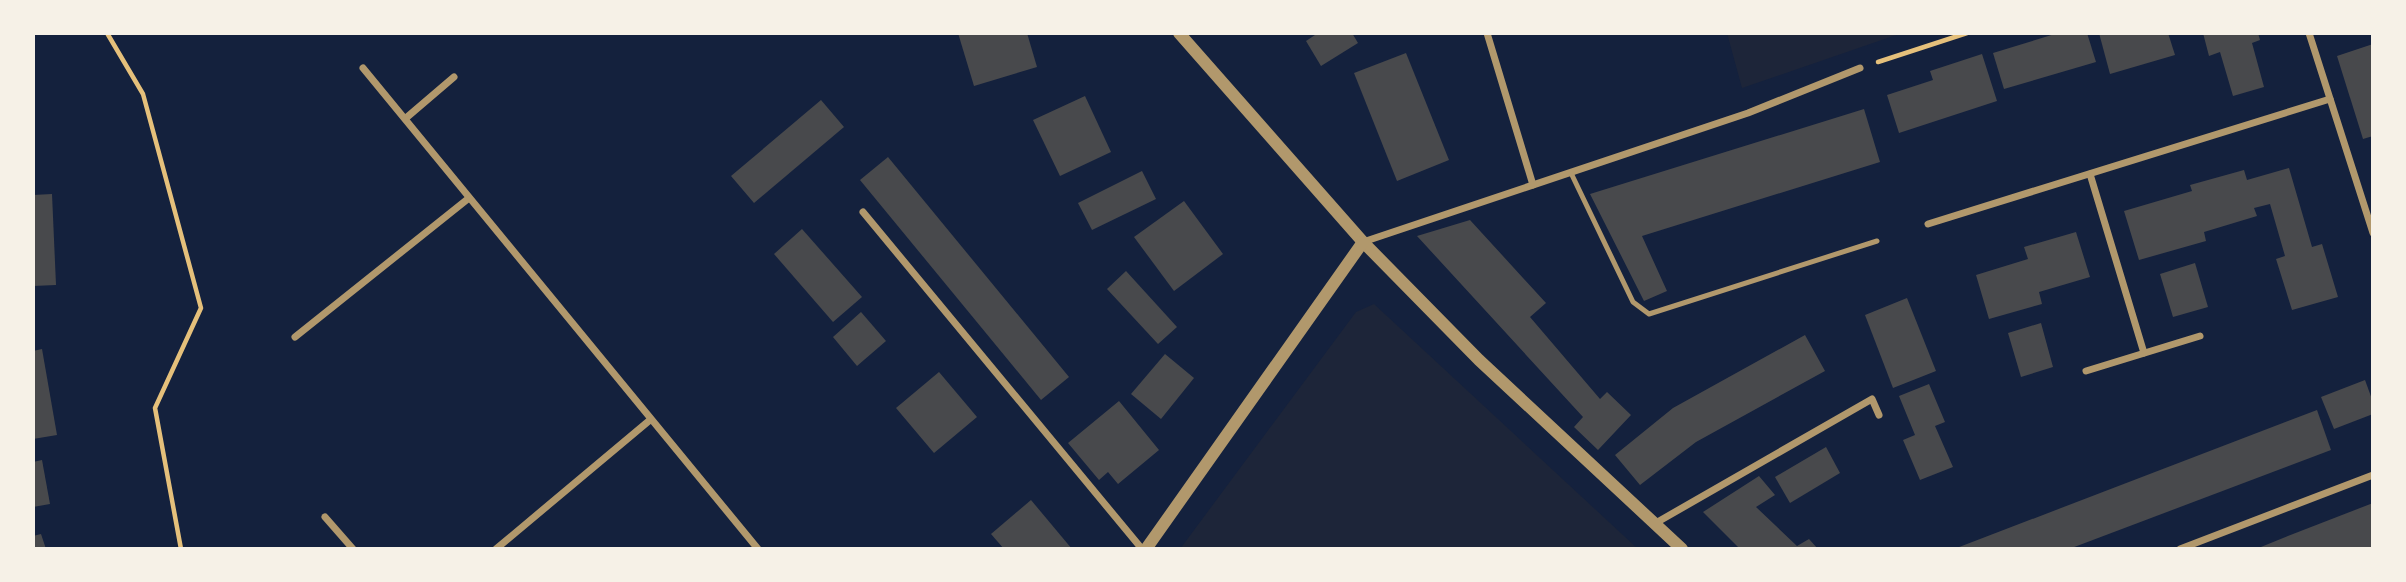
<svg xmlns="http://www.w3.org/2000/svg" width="2406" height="582" viewBox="0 0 2406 582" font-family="'Varela Round',sans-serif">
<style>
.green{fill:#1d2539}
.building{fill:#48494c}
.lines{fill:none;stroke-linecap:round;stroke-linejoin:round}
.path{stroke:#e5c07b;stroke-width:4.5}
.service{stroke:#b1986c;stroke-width:5}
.minor{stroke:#b1986c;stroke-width:7}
.tertiary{stroke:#b1986c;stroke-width:12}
</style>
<rect width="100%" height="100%" fill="#14213d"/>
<g class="green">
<path d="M1727,33h175l-160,55z"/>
<path d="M1374,304l264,245h-458l176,-237z"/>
</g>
<g class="building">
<path d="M958,33h69l10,34 -63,19z"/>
<path d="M1318,33h34l6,10 -37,23 -15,-25z"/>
<path d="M2058,33h29l9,29 -92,27 -11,-36z"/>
<path d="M2099,33h69l7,22 -65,19z"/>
<path d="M2203,33h55l2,7 -8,3 12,44 -31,9 -13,-44 -11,4z"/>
<path d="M2373,44v92l-10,3 -26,-83z"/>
<path d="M1406,53l43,107 -52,21 -43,-108z"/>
<path d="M1982,54l15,47 -98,32 -12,-38 46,-15 -3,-9z"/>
<path d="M1085,96l26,56 -51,24 -27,-56z"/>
<path d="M821,100l23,27 -90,76 -23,-27z"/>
<path d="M1864,109l16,53 -238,74 25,55 -23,10 -54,-107z"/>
<path d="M888,157l181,220 -28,23 -181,-220z"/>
<path d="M2289,168l23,79 10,-3 16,53 -46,13 -16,-51 9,-3 -15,-52 -16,4 3,8 -53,16 2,9 -67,19 -15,-49 68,-20 -2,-6 54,-15 3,10z"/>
<path d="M1142,171l14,28 -64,31 -14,-27z"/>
<path d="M52,194l4,91 -23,1v-91z"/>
<path d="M1184,201l39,53 -49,37 -40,-54z"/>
<path d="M1470,220l76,83 -16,14 70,82 7,-7 24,23 -33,35 -24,-23 9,-10 -166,-181z"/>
<path d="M802,229l60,68 -29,25 -59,-68z"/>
<path d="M2076,232l14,45 -51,15 3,12 -53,15 -13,-44 52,-16 -4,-12z"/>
<path d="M2195,263l13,44 -35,10 -13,-43z"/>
<path d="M1126,271l51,56 -19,17 -51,-55z"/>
<path d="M1907,298l29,73 -43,17 -28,-73z"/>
<path d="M861,312l25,29 -29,25 -24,-29z"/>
<path d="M2041,323l12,44 -32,10 -13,-44z"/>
<path d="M1805,335l20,36 -129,71 -56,43 -25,-30 58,-47z"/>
<path d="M42,349l15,86 -24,4v-88z"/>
<path d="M1165,354l29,24 -33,41 -30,-25z"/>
<path d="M939,372l38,45 -43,36 -38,-45z"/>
<path d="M2365,380l8,22v12l-39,15 -13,-32z"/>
<path d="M1929,384l16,38 -10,4 18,41 -33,13 -17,-40 12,-5 -16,-39z"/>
<path d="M1119,401l40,49 -41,34 -10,-12 -9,8 -31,-37z"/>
<path d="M2317,410l14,40 -262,99h-115z"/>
<path d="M1826,447l14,26 -50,30 -15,-26z"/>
<path d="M42,460l8,44 -17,3v-45z"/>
<path d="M1759,476l16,19 -19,12 41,39 12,-7 9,10h-78l-37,-37z"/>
<path d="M1031,500l41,49h-68l-13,-15z"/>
<path d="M2373,503v44l-117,2 37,-15z"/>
<path d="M41,534l5,15h-13v-13z"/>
</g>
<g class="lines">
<g class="path">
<path d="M107,33l36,61 58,214 -46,100 26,141"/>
<path d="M1878,62l89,-29"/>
</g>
<path class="service" d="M1571,173l62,129 16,12 228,-73"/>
<g class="minor">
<path d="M1487,33l46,152"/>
<path d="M2309,33l64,200"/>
<path d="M363,68l395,481"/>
<path d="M406,118l48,-41"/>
<path d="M2090,174l54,179"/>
<path d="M863,212l279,337"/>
<path d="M1928,224l402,-125"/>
<path d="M1363,242l385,-129 112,-45"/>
<path d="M295,337l174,-139"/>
<path d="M2086,371l114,-35"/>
<path d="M325,517l28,32"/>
<path d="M1654,524l218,-125 7,16"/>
<path d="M496,549l154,-129"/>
<path d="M2180,549l193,-74"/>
</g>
<g class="tertiary">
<path d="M1179,33l184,209 116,118 203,189"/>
<path d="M1146,549l217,-307"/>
</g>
</g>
<rect width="2406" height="582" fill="none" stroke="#f6f1e7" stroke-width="70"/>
</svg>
